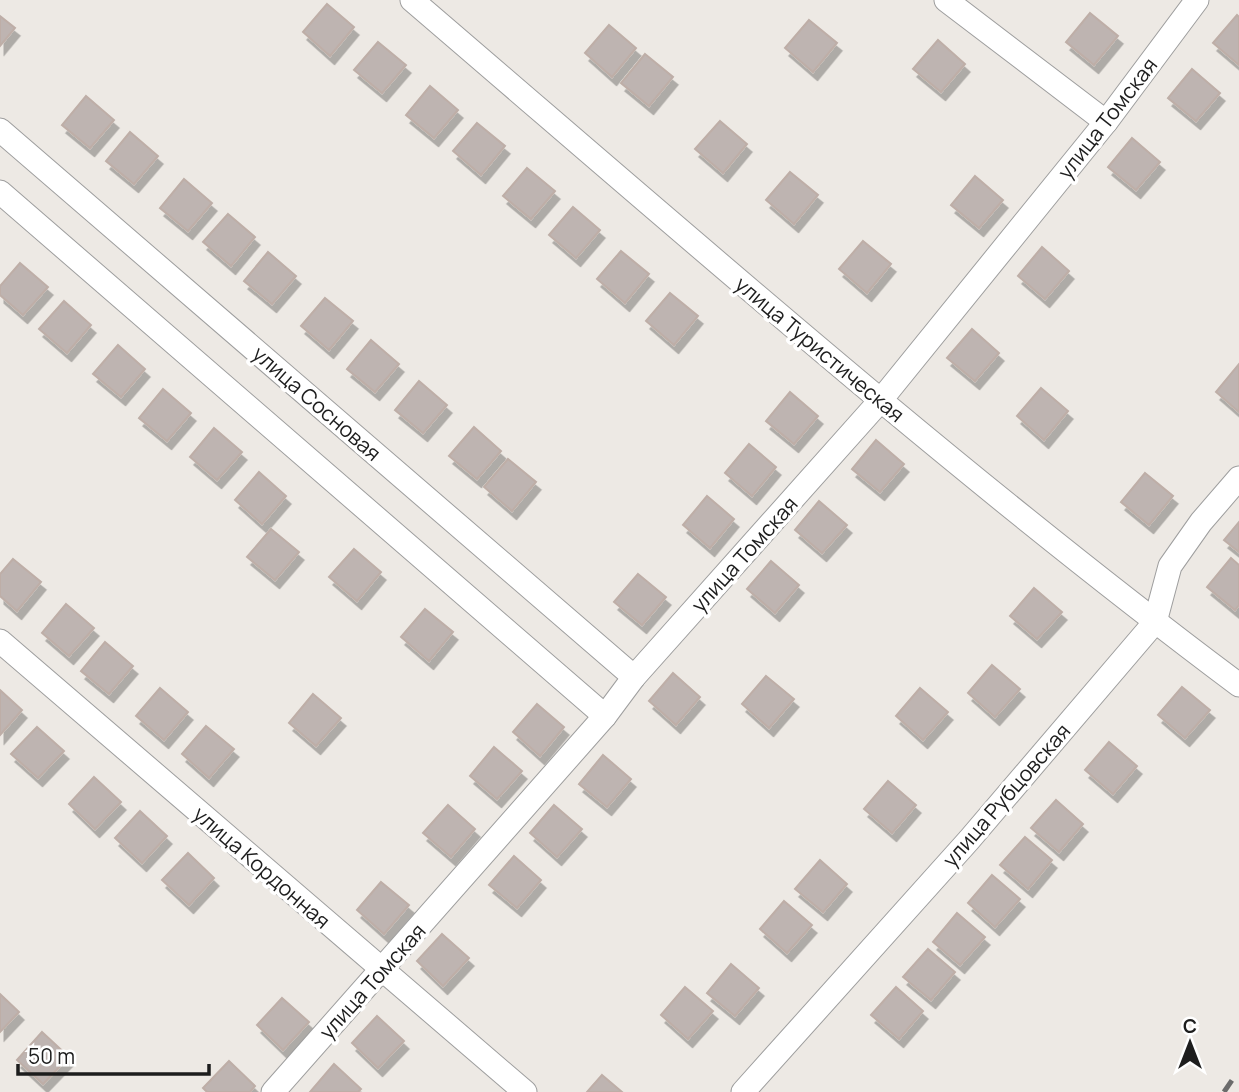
<svg xmlns="http://www.w3.org/2000/svg" width="1239" height="1092" viewBox="0 0 1239 1092" font-family="Manrope,sans-serif">
<style>
.building{fill:#beb4b1;stroke:#beaea7;stroke-width:2;filter:url(#shadow)}
.lines{fill:none;stroke-linecap:round;stroke-linejoin:round}
.street-casing{stroke:#9e9e9e;stroke-width:25}
.street{stroke:#fff;stroke-width:23}
.rail{stroke:#6b6b6b;stroke-width:5;stroke-dasharray:14 14;stroke-linecap:butt}
.labels{text-anchor:middle;dominant-baseline:central;stroke-width:7;stroke-linejoin:round;paint-order:stroke}
.street-label{font-size:21px;fill:#1d1d1d;stroke:#fff}
</style>
<defs>
<filter id="shadow"><feDropShadow dx="4.5" dy="8" stdDeviation="0" flood-color="#0004"/></filter>
</defs>
<rect width="100%" height="100%" fill="#ede9e4"/>
<g class="building">
<path d="M327,4l27,23 -24,29 -27,-24z"/>
<path d="M1090,13l28,23 -24,29 -28,-23z"/>
<path d="M1237,15l2,2v48l-26,-22z"/>
<path d="M0,16l15,12 -15,18z"/>
<path d="M809,20l28,23 -24,29 -28,-24z"/>
<path d="M609,25l27,23 -24,29 -27,-24z"/>
<path d="M938,40l27,24 -24,28 -28,-23z"/>
<path d="M378,42l28,23 -24,28 -28,-23z"/>
<path d="M645,54l28,23 -24,29 -28,-23z"/>
<path d="M1192,69l28,24 -24,28 -28,-23z"/>
<path d="M430,86l28,24 -24,28 -28,-23z"/>
<path d="M86,96l28,24 -24,28 -28,-23z"/>
<path d="M720,121l27,23 -24,29 -28,-24z"/>
<path d="M477,123l28,23 -24,29 -28,-24z"/>
<path d="M130,132l28,24 -24,28 -28,-23z"/>
<path d="M1132,138l28,24 -24,28 -28,-23z"/>
<path d="M527,168l28,23 -24,28 -28,-23z"/>
<path d="M790,172l28,23 -24,29 -28,-24z"/>
<path d="M975,176l28,24 -24,28 -28,-23z"/>
<path d="M184,179l28,24 -24,28 -28,-23z"/>
<path d="M573,207l27,23 -24,28 -27,-23z"/>
<path d="M228,214l27,23 -24,29 -28,-24z"/>
<path d="M863,241l28,23 -24,29 -28,-24z"/>
<path d="M1042,247l27,24 -24,28 -27,-23z"/>
<path d="M621,251l28,23 -24,29 -28,-24z"/>
<path d="M268,252l28,24 -24,28 -28,-23z"/>
<path d="M20,263l28,24 -25,28 -23,-20v-9z"/>
<path d="M670,293l28,23 -24,29 -28,-24z"/>
<path d="M325,298l28,23 -24,29 -28,-24z"/>
<path d="M64,301l27,24 -24,28 -28,-24z"/>
<path d="M972,329l27,24 -24,28 -28,-23z"/>
<path d="M371,340l28,24 -24,28 -28,-23z"/>
<path d="M118,345l27,24 -24,28 -28,-23z"/>
<path d="M1239,364v48l-23,-20z"/>
<path d="M419,381l28,24 -24,28 -28,-23z"/>
<path d="M1041,388l27,23 -24,29 -27,-24z"/>
<path d="M163,389l28,24 -24,28 -28,-23z"/>
<path d="M790,392l28,24 -24,28 -28,-23z"/>
<path d="M474,427l27,24 -24,28 -28,-23z"/>
<path d="M214,428l28,24 -25,28 -27,-23z"/>
<path d="M876,440l28,24 -24,28 -28,-23z"/>
<path d="M749,444l27,23 -24,29 -27,-23z"/>
<path d="M508,459l28,23 -24,29 -28,-24z"/>
<path d="M259,472l27,24 -24,28 -27,-24z"/>
<path d="M1145,473l28,23 -24,29 -28,-23z"/>
<path d="M707,496l27,23 -24,29 -27,-23z"/>
<path d="M819,501l28,24 -25,28 -27,-23z"/>
<path d="M1239,522v30l-15,-12z"/>
<path d="M271,529l28,23 -24,28 -28,-23z"/>
<path d="M354,549l27,23 -24,29 -28,-24z"/>
<path d="M1231,558l8,7v40l-4,5 -28,-23z"/>
<path d="M13,559l28,23 -24,29 -17,-15v-22z"/>
<path d="M771,561l28,24 -24,28 -28,-24z"/>
<path d="M638,574l28,23 -24,28 -28,-23z"/>
<path d="M1034,588l28,24 -25,27 -27,-23z"/>
<path d="M66,604l28,24 -25,28 -27,-23z"/>
<path d="M425,609l28,23 -24,29 -28,-24z"/>
<path d="M105,642l28,24 -24,28 -28,-23z"/>
<path d="M992,665l28,24 -25,28 -27,-24z"/>
<path d="M673,673l27,24 -24,28 -27,-24z"/>
<path d="M766,676l28,23 -25,29 -27,-24z"/>
<path d="M1182,687l28,23 -25,28 -27,-23z"/>
<path d="M160,688l28,24 -24,28 -28,-24z"/>
<path d="M920,688l28,24 -25,28 -27,-24z"/>
<path d="M0,690l22,20 -22,25z"/>
<path d="M313,694l28,24 -25,28 -27,-23z"/>
<path d="M537,704l27,23 -24,29 -27,-24z"/>
<path d="M206,726l28,23 -25,29 -27,-24z"/>
<path d="M37,727l27,24 -26,27 -27,-24z"/>
<path d="M1109,742l28,24 -24,28 -28,-24z"/>
<path d="M494,747l28,24 -25,28 -27,-23z"/>
<path d="M603,755l28,24 -24,28 -28,-23z"/>
<path d="M94,777l27,25 -26,27 -26,-25z"/>
<path d="M888,781l28,24 -24,28 -28,-24z"/>
<path d="M1056,800l27,24 -24,28 -28,-24z"/>
<path d="M448,805l27,24 -24,28 -28,-24z"/>
<path d="M554,805l28,24 -25,28 -27,-24z"/>
<path d="M140,811l27,25 -25,27 -27,-25z"/>
<path d="M1025,837l27,23 -24,29 -28,-24z"/>
<path d="M188,853l26,25 -25,27 -27,-25z"/>
<path d="M514,856l27,24 -24,28 -28,-23z"/>
<path d="M820,860l27,24 -24,28 -28,-23z"/>
<path d="M992,875l28,24 -25,28 -27,-24z"/>
<path d="M381,882l28,23 -25,29 -27,-24z"/>
<path d="M784,901l28,24 -25,28 -27,-24z"/>
<path d="M957,913l28,24 -25,28 -27,-23z"/>
<path d="M442,934l27,24 -26,28 -26,-25z"/>
<path d="M928,949l27,23 -24,28 -28,-23z"/>
<path d="M731,964l28,24 -24,28 -28,-23z"/>
<path d="M685,987l28,24 -25,28 -27,-24z"/>
<path d="M896,987l27,24 -24,28 -28,-24z"/>
<path d="M0,994l19,18 -19,20z"/>
<path d="M282,998l27,24 -26,28 -26,-25z"/>
<path d="M377,1016l27,25 -26,27 -26,-25z"/>
<path d="M42,1032l27,25 -26,27 -26,-24z"/>
<path d="M229,1061l26,25 -5,6h-43l-4,-4z"/>
<path d="M334,1064l27,25 -3,3h-48z"/>
<path d="M602,1075l20,17h-35z"/>
</g>
<g class="lines">
<g class="street-casing">
<g id="street">
<path d="M412,0c272,233 540,470 827,685"/>
<path d="M946,0l160,122"/>
<path d="M0,130l634,547"/>
<path d="M0,192l605,524"/>
<path d="M0,641l525,451"/>
<path d="M273,1092l332,-376 29,-39 246,-276 226,-279 91,-122"/>
<path d="M743,1092l226,-252 186,-218 15,-56 31,-44 38,-44"/>
</g>
</g>
<use href="#street" class="street"/>
<path class="rail" d="M1224,1092l15,-22"/>
</g>
<g class="labels">
<g class="street-label">
<text transform="translate(1107 118) rotate(-52)">улица Томская</text>
<text transform="translate(820 349) rotate(40)">улица Туристическая</text>
<text transform="translate(317 403) rotate(41)">улица Сосновая</text>
<text transform="translate(744 554) rotate(-48)">улица Томская</text>
<text transform="translate(1006 795) rotate(-49)">улица Рубцовская</text>
<text transform="translate(262 867) rotate(41)">улица Кордонная</text>
<text transform="translate(372 981) rotate(-48)">улица Томская</text>
</g>
</g>
<g transform="translate(1190 1043)" stroke="#ffffff" stroke-width="5" paint-order="stroke">
<path d="M0-5L12 26L0 18L-12 26Z" fill="#1d1d1d"/>
<text y="-10" font-size="19" font-weight="bold" text-anchor="middle" fill="#1d1d1d">С</text>
</g>
<path d="M18 1064v10h191v-10" fill="none" stroke="#1d1d1d" stroke-width="3.5"/>
<text x="28" y="1064" font-size="21" fill="#1d1d1d" stroke="#ffffff" stroke-width="5" paint-order="stroke">50 m</text>
</svg>
